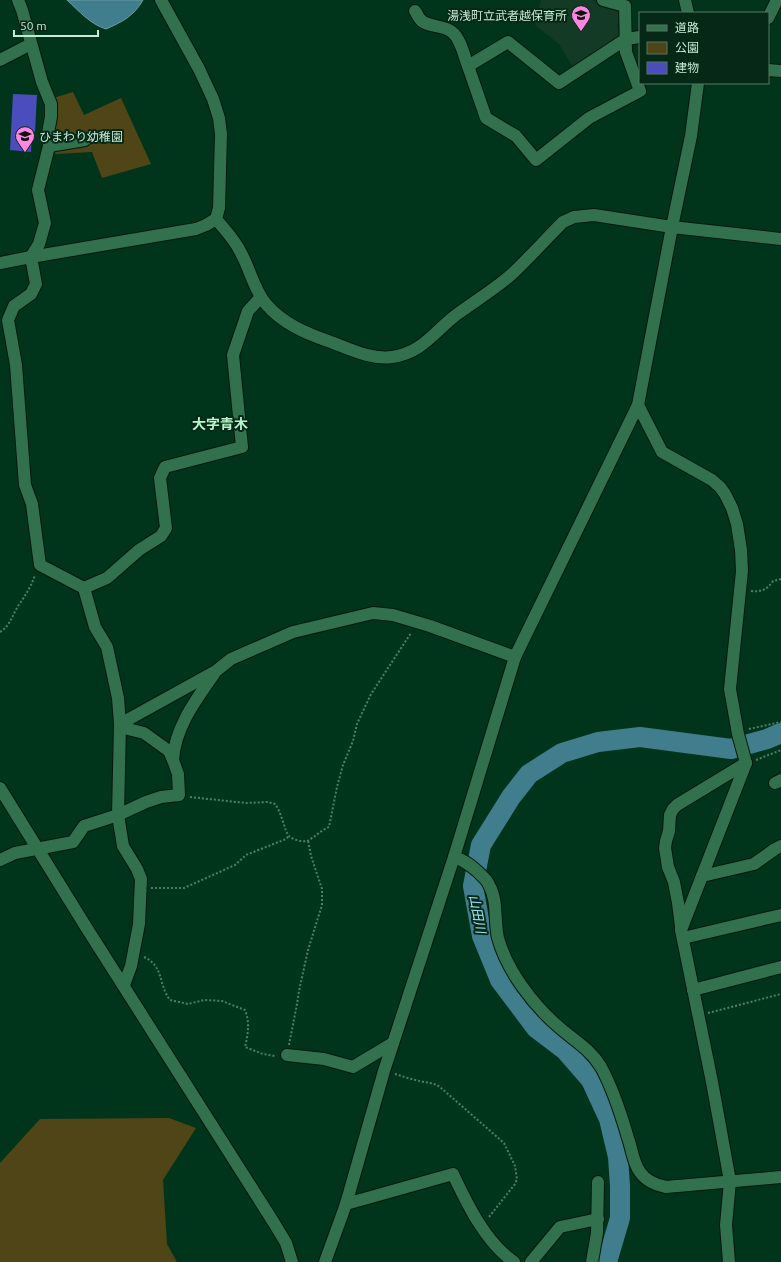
<svg xmlns="http://www.w3.org/2000/svg" width="781" height="1262" viewBox="0 0 781 1262" font-family="Ubuntu,'Noto Sans JP',sans-serif">
<style>
.built{fill:#133a25}
.green{fill:#4f4516}
.water{fill:#407d8d;stroke:#699da2}
.lines{fill:none;stroke-linecap:round;stroke-linejoin:round}
.river{stroke:#407d8d;stroke-width:20}
.building{fill:#4a4dbb}
.minor-casing{stroke:#05180d;stroke-width:14}
.path{stroke:#517d66;stroke-width:2;stroke-dasharray:2 2;stroke-linecap:butt}
.minor{stroke:#31714d;stroke-width:12}
.labels{text-anchor:middle;dominant-baseline:central;stroke-width:4;stroke-linejoin:round;paint-order:stroke}
.poi-label{font-size:12px;fill:#c9e9d4;stroke:#062917;text-anchor:end}
.water-label{font-size:13px;font-style:italic;fill:#9be7fb;stroke:#062917}
.quarter-label{font-size:14px;font-weight:bold;fill:#b4f7cd;stroke:#062917}
</style>
<rect width="100%" height="100%" fill="#00351c"/>
<path class="built" d="M541,0h50l31,8 -5,19 5,9 -48,33 -15,-25 -24,-19z"/>
<g class="green">
<path d="M73,92l11,23 37,-17 30,66 -49,14 -10,-26 -37,2 -2,-18v-38z"/>
<path d="M169,1118l27,10 -33,52 4,64 10,18h-177v-99l40,-44z"/>
</g>
<path class="water" d="M67,0h76c-9,16 -21,22 -37,29 -16,-5 -27,-18 -39,-29z"/>
<g class="lines">
<path class="river" d="M607,1262l13,-44v-32l-2,-29 -9,-38 -18,-39 -26,-30 -29,-22 -36,-48 -18,-44 -9,-50 8,-41 30,-48 18,-23 33,-21 36,-11 42,-5 91,12 36,-10 14,-6"/>
</g>
<path class="building" d="M13,94l24,1 -2,37 -3,-1 -1,21 -21,-2z"/>
<g class="lines">
<g class="minor-casing">
<g id="minor">
<path d="M18,0l4,10 20,72 9,22v13l-3,16 1,13 -11,44 7,33 -6,21 -8,13 5,27 -5,10 -17,12 -6,14 8,45 9,120 7,19 8,61 44,23 11,39 12,20 11,51 2,26 -2,91 5,31 14,23 4,10 -2,45 -8,42 -7,19"/>
<path d="M603,0l22,6 1,46 14,39 -51,27 -53,42 -20,-24 -30,-18 -18,-52 40,-24 51,41 67,-44 14,-2"/>
<path d="M685,0l3,13"/>
<path d="M415,11c2,2 3,6 5,8 7,9 23,5 32,13 9,7 12,24 16,34"/>
<path d="M768,18l9,-18"/>
<path d="M0,60l31,-16"/>
<path d="M768,70l13,1"/>
<path d="M49,146l36,-6"/>
<path d="M216,219c9,11 19,21 25,34 9,16 13,37 25,51 16,19 39,29 62,37 20,7 42,19 64,16 30,-4 42,-25 64,-42 19,-14 39,-26 56,-41 18,-17 34,-35 51,-52l11,-5 20,-2 78,12 109,12"/>
<path d="M0,263l31,-6 165,-28 10,-4 10,-6 3,-11 2,-74 -2,-16 -6,-19 -14,-30 -38,-69"/>
<path d="M638,405l24,47 50,28 8,7 5,7 7,14 5,16 4,26 1,21 -12,118 8,45 8,29 -65,167 31,152 18,99 -4,44 3,37"/>
<path d="M84,588l23,-10 32,-28 22,-14 5,-8 -6,-50 5,-11 77,-20 -9,-92 15,-44 13,-14"/>
<path d="M120,724l96,-53 15,-12 62,-27 80,-19 20,2 37,11 85,31"/>
<path d="M173,760c2,-33 23,-60 41,-86"/>
<path d="M775,783l6,-3"/>
<path d="M0,788l86,139 188,296 12,20 6,19"/>
<path d="M454,857c10,3 16,8 23,14 4,4 10,8 12,14 9,15 5,36 9,53 9,33 36,68 62,90 15,13 30,21 41,39 12,22 20,47 27,71 4,11 5,25 12,34 6,9 16,13 26,15l115,-10"/>
<path d="M0,860l15,-7 58,-11 11,-16 34,-11 28,-13 15,-5 18,-2 -1,-21 -5,-14 -4,-9 -25,-18 -16,-4 -8,-5"/>
<path d="M702,876l52,-12 21,-15 6,-3"/>
<path d="M681,927l-3,-24 -4,-21 -6,-15 -3,-19 1,-7 3,-10 1,-16 3,-6 4,-4 69,-42"/>
<path d="M683,938l98,-23"/>
<path d="M693,990l88,-23"/>
<path d="M287,1055l37,4 29,8 40,-24"/>
<path d="M346,1204l107,-30c14,30 33,69 61,88"/>
<path d="M325,1262l21,-58 38,-133 70,-214 61,-200 123,-252 34,-178 19,-91 7,-53"/>
<path d="M531,1262l29,-35 38,-8"/>
<path d="M592,1262l5,-29 1,-51"/>
</g>
</g>
<g class="path">
<path d="M751,591c10,1 16,-1 22,-10l8,-2"/>
<path d="M0,632c10,-6 12,-16 18,-26 7,-10 13,-19 17,-31"/>
<path d="M749,729l32,-7"/>
<path d="M756,760l25,-10"/>
<path d="M190,797l56,6 22,-1 7,2c7,9 9,26 14,32 4,4 13,6 18,5 7,-3 14,-11 22,-14l8,-40 6,-22 10,-24 4,-17 14,-30 40,-61"/>
<path d="M151,888h33l51,-23 11,-10 40,-16 3,-3"/>
<path d="M144,957c20,9 14,27 26,43l18,4 16,-4 18,1 23,9c5,12 3,25 0,37l18,7 12,2"/>
<path d="M708,1013l73,-19"/>
<path d="M289,1045l8,-41 2,-13 9,-41 14,-45v-16l-11,-33 -3,-16"/>
<path d="M395,1074c7,2 14,5 21,6 9,3 17,2 24,7l64,56 11,23 2,13 -2,5 -26,33"/>
</g>
<use href="#minor" class="minor"/>
</g>
<defs>
<g id="school-pin" transform="scale(1)"><path d="M0 17L-7.5 6A9.5 9.5 0 1 1 7.5 6Z" fill="#fd86e1" stroke="#062917"/><path d="M0-5L7-2L0 1L-7-2ZM-4 1L0 2.5L4 1V4Q0 6-4 4Z" fill="#111"/></g>
</defs>
<g fill-rule="evenodd">
<use href="#school-pin" x="581" y="15"/>
<use href="#school-pin" x="25" y="136"/>
</g>
<g class="labels">
<g class="poi-label">
<text x="567" y="15">湯浅町立武者越保育所</text>
<text x="39" y="136" text-anchor="start">ひまわり幼稚園</text>
</g>
<g class="water-label">
<text transform="translate(478 914) rotate(79)">山田川</text>
</g>
<g class="quarter-label">
<text x="220" y="424">大字青木</text>
</g>
</g>
<rect x="639" y="12" width="130" height="72" fill="#062917" stroke="#547663"/>
<rect x="647" y="25" width="20" height="6" fill="#31714d" stroke="#547663"/>
<text x="675" y="32" font-size="12" fill="#c9e9d4">道路</text>
<rect x="647" y="42" width="20" height="12" fill="#4f4516" stroke="#547663"/>
<text x="675" y="52" font-size="12" fill="#c9e9d4">公園</text>
<rect x="647" y="62" width="20" height="12" fill="#4a4dbb" stroke="#547663"/>
<text x="675" y="72" font-size="12" fill="#c9e9d4">建物</text>
<path d="M14 30v6h84v-6" fill="none" stroke="#c9e9d4" stroke-width="2"/>
<text x="20" y="30" font-size="12" fill="#c9e9d4" stroke="#062917" stroke-width="3" paint-order="stroke">50 m</text>
</svg>
